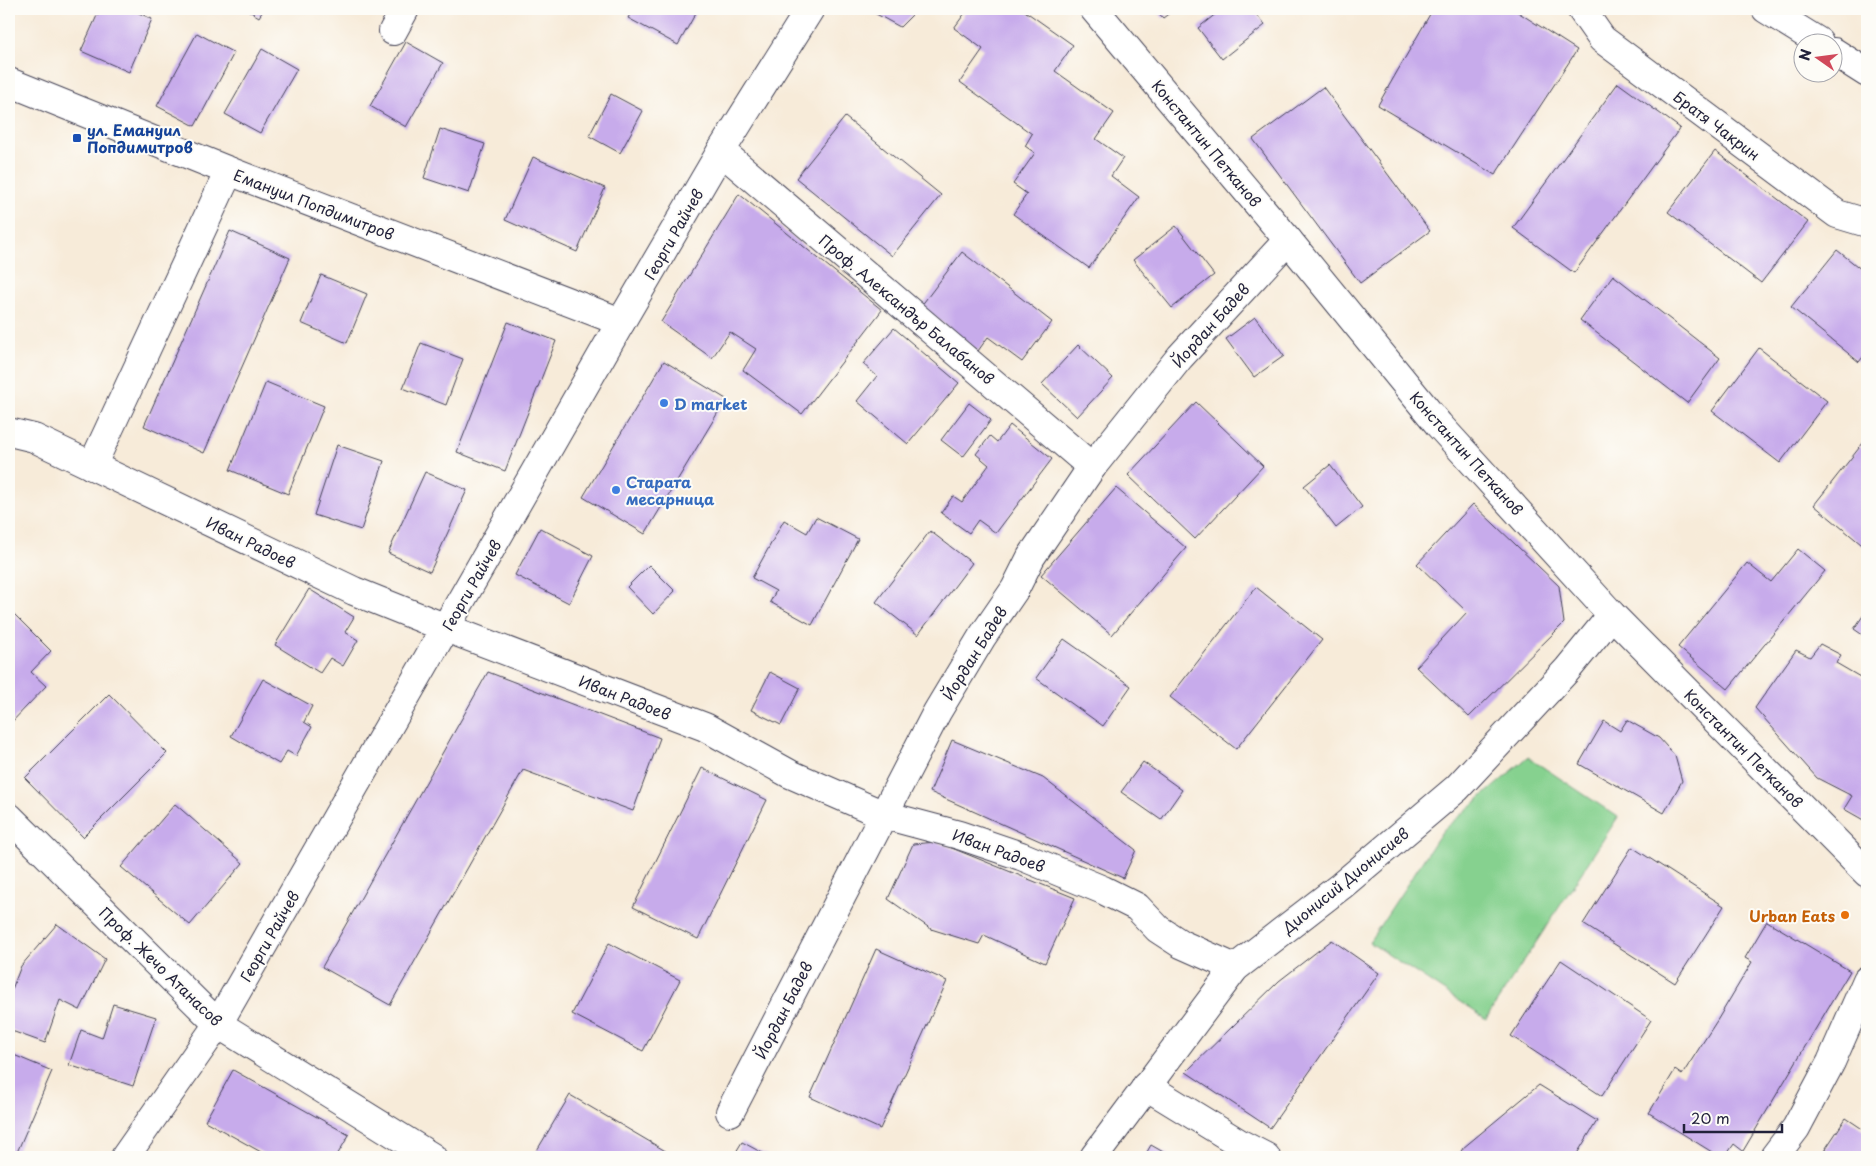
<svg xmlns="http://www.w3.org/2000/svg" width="1876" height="1166" viewBox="0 0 1876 1166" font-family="'Playpen Sans',sans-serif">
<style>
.green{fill:#86d18f;stroke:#547a65}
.building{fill:#c7abeb}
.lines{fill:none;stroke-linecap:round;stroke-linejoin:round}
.minor-casing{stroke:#424053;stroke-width:30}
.minor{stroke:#fff;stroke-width:28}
.transit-dot{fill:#1a4fb4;stroke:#fdfcf7;stroke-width:2}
.shop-dot{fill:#3f7fe0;stroke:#fdfcf7;stroke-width:2}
.food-dot{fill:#e8710a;stroke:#fdfcf7;stroke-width:2}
.labels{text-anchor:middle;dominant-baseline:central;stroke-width:4;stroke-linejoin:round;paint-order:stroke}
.street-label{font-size:15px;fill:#22223b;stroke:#fdfcf7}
.transit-label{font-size:15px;font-weight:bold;fill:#164399;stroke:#fdfcf7;text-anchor:start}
.shop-label{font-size:15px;font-weight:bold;fill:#366cbe;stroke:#fdfcf7;text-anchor:start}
.food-label{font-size:15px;font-weight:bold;fill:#c56008;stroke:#fdfcf7;text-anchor:end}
</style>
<rect width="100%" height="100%" fill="#fdfcf7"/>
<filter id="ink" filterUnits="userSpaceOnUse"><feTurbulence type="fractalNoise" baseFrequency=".02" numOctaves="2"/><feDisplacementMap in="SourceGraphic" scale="10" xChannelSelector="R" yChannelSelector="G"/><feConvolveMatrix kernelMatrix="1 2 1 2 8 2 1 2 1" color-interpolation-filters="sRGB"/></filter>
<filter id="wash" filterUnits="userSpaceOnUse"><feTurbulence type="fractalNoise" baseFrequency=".0096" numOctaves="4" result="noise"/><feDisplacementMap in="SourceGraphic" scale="20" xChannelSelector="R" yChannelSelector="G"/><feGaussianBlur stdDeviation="1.12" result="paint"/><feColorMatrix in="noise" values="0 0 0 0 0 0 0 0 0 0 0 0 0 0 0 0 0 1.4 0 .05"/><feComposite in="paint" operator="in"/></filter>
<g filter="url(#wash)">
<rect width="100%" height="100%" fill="#f7ebd9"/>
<path class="green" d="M1528,757l90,60 -132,202 -117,-77 74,-112z"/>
<g id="blocks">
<g class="building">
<path d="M100,9h30l22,10 -23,53 -48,-21z"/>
<path d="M246,9h18l-5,8z"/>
<path d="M633,9h65l-20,36 -50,-27z"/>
<path d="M867,9h51l-18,18z"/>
<path d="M968,9h54l51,36 -18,26 59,42 -18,26 27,19 -12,18 28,21 -50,71 -76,-54 14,-20 -14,-10 22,-31 -10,-7 7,-12 -72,-52 23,-33 -29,-21z"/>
<path d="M1155,9h20l-12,9z"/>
<path d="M1222,9h30l13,16 -43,34 -24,-31z"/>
<path d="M1433,9h80l64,41 -82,125 -117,-70z"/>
<path d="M197,33l37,20 -39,73 -38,-20z"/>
<path d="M406,42l37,21 -37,64 -36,-21z"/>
<path d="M262,49l35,20 -37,64 -35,-19z"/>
<path d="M1618,83l62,45 -106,145 -61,-45z"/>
<path d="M1323,87l107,144 -70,52 -107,-144z"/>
<path d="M611,94l32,17 -23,42 -31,-17z"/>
<path d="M845,117l96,78 -49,61 -96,-78z"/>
<path d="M440,129l45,15 -16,49 -45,-15z"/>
<path d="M1715,151l93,71 -47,61 -93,-71z"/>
<path d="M533,157l72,31 -28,64 -72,-32z"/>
<path d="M739,194l143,116 -80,104 -59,-44 13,-21 -26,-17 -18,26 -51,-36z"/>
<path d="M1176,226l38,49 -42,33 -39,-48z"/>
<path d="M230,231l60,27 -86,195 -60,-27z"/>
<path d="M1837,250l30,24v78l-8,10 -68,-55z"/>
<path d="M962,252l90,70 -30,40 -34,-25 -10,14 -57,-45z"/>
<path d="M321,275l46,19 -20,49 -46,-20z"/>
<path d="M1613,275l107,83 -33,45 -107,-83z"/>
<path d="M1255,317l29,39 -30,21 -28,-38z"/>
<path d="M508,322l48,19 -51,130 -48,-19z"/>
<path d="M894,328l65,55 -51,61 -51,-43 20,-25 -14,-12z"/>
<path d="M421,343l42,16 -17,46 -43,-17z"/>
<path d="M1078,345l35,33 -36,39 -35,-33z"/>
<path d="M1759,348l68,53 -47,62 -68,-52z"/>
<path d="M664,361l62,38 -81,135 -62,-37z"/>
<path d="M266,382l58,24 -36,88 -58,-24z"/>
<path d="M1196,402l67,64 -68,73 -67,-64z"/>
<path d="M969,403l22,17 -28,37 -22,-17z"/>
<path d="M1010,425l42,34 -56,74 -18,-13 -9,13 -28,-20 12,-17 9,6 27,-37 -13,-11 14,-18 7,6z"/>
<path d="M1867,438v111l-53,-44z"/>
<path d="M337,445l47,16 -23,69 -47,-15z"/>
<path d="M1330,465l32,42 -26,21 -32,-42z"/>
<path d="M425,472l42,18 -37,82 -42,-19z"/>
<path d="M1116,488l70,60 -74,87 -71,-60z"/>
<path d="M1473,504l86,82 5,37 -95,94 -53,-50 51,-55 -50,-48z"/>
<path d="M816,517l42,22 -46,86 -42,-23 6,-11 -24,-13 32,-58 23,13z"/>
<path d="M540,528l53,28 -24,47 -54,-28z"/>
<path d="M930,531l42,32 -54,72 -42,-33z"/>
<path d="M1798,549l27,22 -97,118 -50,-42 69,-84 24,19z"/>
<path d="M649,565l26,26 -22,23 -26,-27z"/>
<path d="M1256,587l66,53 -86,109 -66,-52z"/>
<path d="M309,589l45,28 -9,15 13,8 -15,26 -13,-8 -10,15 -45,-28z"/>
<path d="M9,609l42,42 -20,21 15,14 -37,39z"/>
<path d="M1867,610v28l-13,-9z"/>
<path d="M1064,639l67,47 -28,40 -67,-48z"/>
<path d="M1820,644l21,11 -5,8 31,18v141l-23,-13 8,-13 -35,-18 -62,-70 41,-58 14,7z"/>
<path d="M488,672l172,66 -27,73 -110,-41 -133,235 -68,-38z"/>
<path d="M770,672l30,16 -19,37 -30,-15z"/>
<path d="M263,679l49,27 -8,16 8,5 -16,29 -9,-5 -8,13 -48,-28z"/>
<path d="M109,694l58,59 -84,84 -58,-59z"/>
<path d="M1627,720l32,18 16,18 7,25 -18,32 -85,-49 25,-43 16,10z"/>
<path d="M952,740l91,38 93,72 -13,28 -193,-86z"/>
<path d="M1143,762l39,28 -21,30 -40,-28z"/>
<path d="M702,768l65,32 -69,139 -65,-32z"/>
<path d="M175,804l68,59 -53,62 -69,-58z"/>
<path d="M937,842l138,56 -30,65 -61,-28 -5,9 -48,-15 -43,-30 25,-55z"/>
<path d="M1632,847l92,59 -49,77 -92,-59z"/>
<path d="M1767,921l83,50 -107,180 -9,-7 -9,13h-5l-71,-44 26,-43 7,5 36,-56 34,-57 -7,-4z"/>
<path d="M57,924l48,35 -25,51 -20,-10 -15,43 -36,-13v-33l12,-31z"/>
<path d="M1332,940l47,33 -109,155 -84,-56 93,-91z"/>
<path d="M609,943l71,37 -37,71 -71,-37z"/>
<path d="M876,949l71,32 -67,148 -70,-32z"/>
<path d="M1561,960l90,60 -49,76 -91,-60z"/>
<path d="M113,1004l43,13 -23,69 -64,-21 12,-35 21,8z"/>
<path d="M9,1053l43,18 -37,86h-6z"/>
<path d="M233,1070l116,65 -13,22h-66l-65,-36z"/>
<path d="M1539,1085l58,36 -22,36h-117l5,-9z"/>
<path d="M570,1095l104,61 -1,1h-140z"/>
<path d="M1846,1118l21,14v25h-47z"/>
<path d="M742,1142l28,15h-37z"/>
<path d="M1151,1145l21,12h-28z"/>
</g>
</g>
</g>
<g filter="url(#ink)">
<use href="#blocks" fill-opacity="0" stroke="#424053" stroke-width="1"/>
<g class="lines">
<g class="minor-casing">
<g id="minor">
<path d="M1094,9l194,231 151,185 173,190 255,258"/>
<path d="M1581,9l21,30 235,175 30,9"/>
<path d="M1766,9l53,33"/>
<path d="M393,31l12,-22"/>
<path d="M1834,52l33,21"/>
<path d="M9,82l220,89 392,151"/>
<path d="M721,151l371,316"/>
<path d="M9,432l25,6 320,153 92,37 259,99 85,47 94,41 75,20 62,21 82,34 34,17 21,22 23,15 54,24"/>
<path d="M92,466l137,-295"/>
<path d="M9,817l209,207 214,133"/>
<path d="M1146,1086l93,57 27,14"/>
<path d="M730,1112l207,-400 45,-75 33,-48 16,-32 61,-90 88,-110 108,-117"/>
<path d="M125,1157l93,-133 403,-702 100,-171 89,-142"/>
<path d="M1094,1157l141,-189 106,-82 116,-98 110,-118 45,-55"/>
<path d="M1774,1157l22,-29 35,-66 36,-82"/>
</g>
</g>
<use href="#minor" class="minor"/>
</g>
</g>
<rect class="transit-dot" x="72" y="133" width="10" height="10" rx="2.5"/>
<g class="shop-dot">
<circle cx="664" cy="403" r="5"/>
<circle cx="616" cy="490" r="5"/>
</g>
<circle class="food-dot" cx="1845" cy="915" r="5"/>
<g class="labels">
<g class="street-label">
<text transform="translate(1717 125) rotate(37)">Братя Чакрин</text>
<text transform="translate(1207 143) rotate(50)">Константин Петканов</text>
<text transform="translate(314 204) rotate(21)">Емануил Попдимитров</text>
<text transform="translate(673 234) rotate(-60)">Георги Райчев</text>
<text transform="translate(907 309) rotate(40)">Проф. Александър Балабанов</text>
<text transform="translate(1210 325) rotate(-48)">Йордан Бадев</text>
<text transform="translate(1467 453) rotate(48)">Константин Петканов</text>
<text transform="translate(251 542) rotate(26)">Иван Радоев</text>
<text transform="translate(471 585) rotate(-60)">Георги Райчев</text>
<text transform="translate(974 653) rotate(-58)">Йордан Бадев</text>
<text transform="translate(625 697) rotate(21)">Иван Радоев</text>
<text transform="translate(1744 748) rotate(45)">Константин Петканов</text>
<text transform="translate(999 850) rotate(20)">Иван Радоев</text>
<text transform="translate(1345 880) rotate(-39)">Дионисий Дионисиев</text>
<text transform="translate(269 936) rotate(-60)">Георги Райчев</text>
<text transform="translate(161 966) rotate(44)">Проф. Жечо Атанасов</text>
<text transform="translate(783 1010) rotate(-63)">Йордан Бадев</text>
</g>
<g class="transit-label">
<text x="87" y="129">ул. Емануил<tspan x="87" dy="17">Попдимитров</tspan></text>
</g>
<g class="shop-label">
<text x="674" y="403">D market</text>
<text x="626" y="481">Старата<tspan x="626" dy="17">месарница</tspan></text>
</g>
<g class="food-label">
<text x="1835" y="915">Urban Eats</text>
</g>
</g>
<rect width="1876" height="1166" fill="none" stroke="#fdfcf7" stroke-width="30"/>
<g transform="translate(1818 58) rotate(284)"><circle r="24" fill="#fdfcf7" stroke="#a5a5ac"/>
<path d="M0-4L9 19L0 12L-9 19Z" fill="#d1495b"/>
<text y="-8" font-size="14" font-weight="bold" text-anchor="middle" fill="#22223b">N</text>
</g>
<path d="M1684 1124v8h98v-8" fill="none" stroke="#22223b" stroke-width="2.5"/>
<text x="1691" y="1124" font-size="15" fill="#22223b" stroke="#fdfcf7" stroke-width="4" paint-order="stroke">20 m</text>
</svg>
